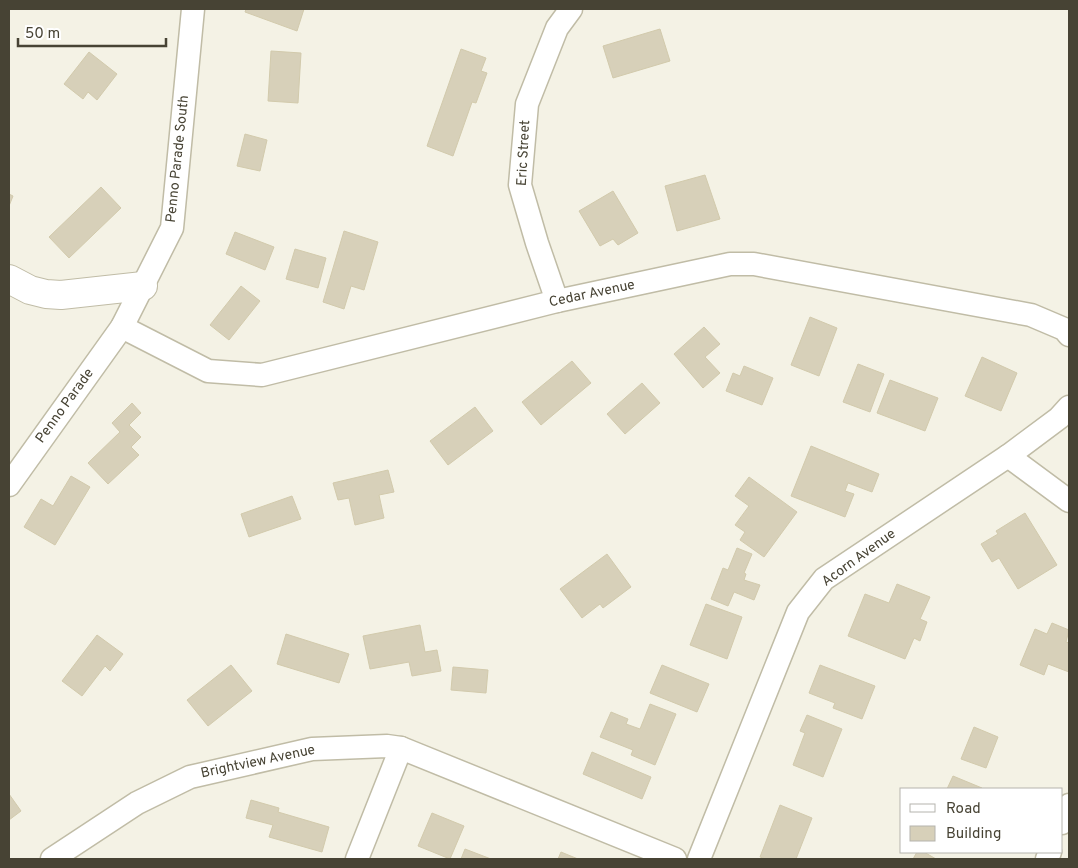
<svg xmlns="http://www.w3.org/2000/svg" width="1078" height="868" viewBox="0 0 1078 868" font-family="Overpass,sans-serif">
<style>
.building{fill:#d7d0b9;stroke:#d2caac}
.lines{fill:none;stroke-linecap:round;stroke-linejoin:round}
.minor-casing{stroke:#c0bca6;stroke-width:25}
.tertiary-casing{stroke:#c0bca6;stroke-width:30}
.minor{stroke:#fff;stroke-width:22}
.tertiary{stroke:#fff;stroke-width:28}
.labels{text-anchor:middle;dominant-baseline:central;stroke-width:4;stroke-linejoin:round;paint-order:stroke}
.street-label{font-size:14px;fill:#474334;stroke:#fff}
</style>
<rect width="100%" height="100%" fill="#f4f2e5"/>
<g class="building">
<path d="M246,9h58l-7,22 -52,-19z"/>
<path d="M660,29l10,32 -57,17 -10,-32z"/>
<path d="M461,49l25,9 -5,13 6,2 -11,30 -4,-1 -19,54 -26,-10z"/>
<path d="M271,51l30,2 -3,50 -30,-2z"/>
<path d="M89,52l28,22 -20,26 -9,-8 -5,7 -19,-15z"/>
<path d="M245,134l22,6 -7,31 -23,-5z"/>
<path d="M705,175l15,44 -43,12 -12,-45z"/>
<path d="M101,187l20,21 -52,50 -20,-21z"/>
<path d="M613,191l25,42 -20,12 -5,-6 -13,7 -21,-35z"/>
<path d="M9,194l4,2 -4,10z"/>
<path d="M344,231l34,11 -14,48 -13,-4 -7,23 -21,-7z"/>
<path d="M235,232l39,15 -9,23 -39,-16z"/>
<path d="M295,249l31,9 -8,30 -32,-9z"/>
<path d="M241,286l19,15 -31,39 -19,-15z"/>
<path d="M810,317l27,11 -18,48 -28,-11z"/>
<path d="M704,327l16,17 -15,13 15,16 -17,15 -29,-34z"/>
<path d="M982,357l35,16 -16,38 -36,-15z"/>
<path d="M572,361l19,22 -50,42 -19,-23z"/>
<path d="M858,364l26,10 -14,38 -27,-10z"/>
<path d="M744,366l29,12 -11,27 -36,-14 7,-18 7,3z"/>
<path d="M890,380l48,18 -13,33 -48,-18z"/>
<path d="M642,383l18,20 -35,31 -18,-20z"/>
<path d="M132,403l9,10 -12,12 12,12 -10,10 8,8 -31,29 -20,-21 32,-31 -8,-9z"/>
<path d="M475,407l18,24 -45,34 -18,-24z"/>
<path d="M811,446l68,28 -7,18 -24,-9 -3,8 9,3 -9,23 -54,-21z"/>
<path d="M388,470l6,22 -15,3 5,23 -29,7 -6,-27 -11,2 -5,-17z"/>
<path d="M71,476l19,11 -35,58 -31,-18 17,-28 12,7z"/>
<path d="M749,477l48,35 -33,45 -24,-17 5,-8 -10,-7 14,-19 -14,-10z"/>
<path d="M292,496l9,23 -52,18 -8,-23z"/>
<path d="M1025,513l32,52 -39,24 -19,-31 -7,4 -11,-18 17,-10 -2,-3z"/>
<path d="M737,548l15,6 -8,19 2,1 -2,6 16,5 -6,15 -20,-8 -6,14 -17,-7 12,-31 5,2z"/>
<path d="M607,554l24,33 -28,21 -3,-4 -18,14 -22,-29z"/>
<path d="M897,584l33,13 -10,22 7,3 -7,19 -6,-3 -9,21 -57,-23 17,-42 24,9z"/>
<path d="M706,604l36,13 -15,42 -37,-14z"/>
<path d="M1052,623l17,7 -3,12 3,1v29l-21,-8 -4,11 -24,-10 15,-36 12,5z"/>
<path d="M420,625l5,27 12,-2 4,21 -29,5 -3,-14 -39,7 -7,-33z"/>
<path d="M286,634l63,20 -10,29 -62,-19z"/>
<path d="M97,635l26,19 -13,17 -5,-5 -23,30 -20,-15z"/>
<path d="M231,665l21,26 -44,35 -21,-26z"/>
<path d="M662,665l47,19 -12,28 -47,-19z"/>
<path d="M820,665l55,21 -13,33 -29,-11 2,-5 -26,-10z"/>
<path d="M453,667l35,3 -2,23 -35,-3z"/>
<path d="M650,704l26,10 -21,51 -24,-10 2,-5 -33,-13 11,-25 17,7 -2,5 14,5z"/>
<path d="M807,715l35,14 -19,48 -30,-12 12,-32 -5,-2z"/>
<path d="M974,727l24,10 -12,31 -25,-9z"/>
<path d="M592,752l59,25 -9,22 -59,-25z"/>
<path d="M953,776l29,12 -1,1h-34z"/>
<path d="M9,794l12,17 -12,9z"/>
<path d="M251,800l28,8 -1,4 51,15 -7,25 -53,-15 4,-12 -27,-7z"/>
<path d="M780,805l32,13 -16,41h-30l-6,-2z"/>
<path d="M432,813l32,13 -14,33 -32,-13z"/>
<path d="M465,849l26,10h-30z"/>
<path d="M561,852l17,7h-20z"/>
<path d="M917,852h7l12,7h-23z"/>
</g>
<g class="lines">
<g class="minor-casing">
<g id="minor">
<path d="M557,301l-20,-58 -17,-58 7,-81 30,-76 14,-19"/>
<path d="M122,327l86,44 54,4 295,-74 173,-37h24l277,51 33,14 5,6"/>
<path d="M1008,456l61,45"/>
<path d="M9,485l113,-158 50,-99 21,-219"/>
<path d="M1062,823l7,-18"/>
<path d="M52,859l85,-56 53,-26 122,-28 75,-3 14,2 274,111"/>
<path d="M357,859l44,-111"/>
<path d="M699,859l99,-247 26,-33 184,-123 51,-38 10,-11"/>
<path d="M1047,859l3,-7"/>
</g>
</g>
<g class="tertiary-casing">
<path id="tertiary" d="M9,279l21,11 16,4 15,1 82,-9"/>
</g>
<use href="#minor" class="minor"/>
<use href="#tertiary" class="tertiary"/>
</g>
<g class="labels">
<g class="street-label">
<text transform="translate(524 153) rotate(-87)">Eric Street</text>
<text transform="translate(178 159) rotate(-84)">Penno Parade South</text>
<text transform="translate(592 294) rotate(-12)">Cedar Avenue</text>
<text transform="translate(65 406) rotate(-54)">Penno Parade</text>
<text transform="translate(859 558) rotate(-36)">Acorn Avenue</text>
<text transform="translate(258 762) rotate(-12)">Brightview Avenue</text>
</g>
</g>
<rect width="1078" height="868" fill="none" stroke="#474334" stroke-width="20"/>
<rect x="900" y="788" width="162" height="65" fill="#ffffff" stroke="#b5b4ae"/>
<rect x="910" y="804" width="25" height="8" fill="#ffffff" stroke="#b5b4ae"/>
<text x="946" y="813" font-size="15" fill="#474334">Road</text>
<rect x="910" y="826" width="25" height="15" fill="#d7d0b9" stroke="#b5b4ae"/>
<text x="946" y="838" font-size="15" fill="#474334">Building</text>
<path d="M18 38v8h148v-8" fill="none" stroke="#474334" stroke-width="2.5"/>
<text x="25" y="38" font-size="15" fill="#474334" stroke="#ffffff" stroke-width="4" paint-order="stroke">50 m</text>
</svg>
